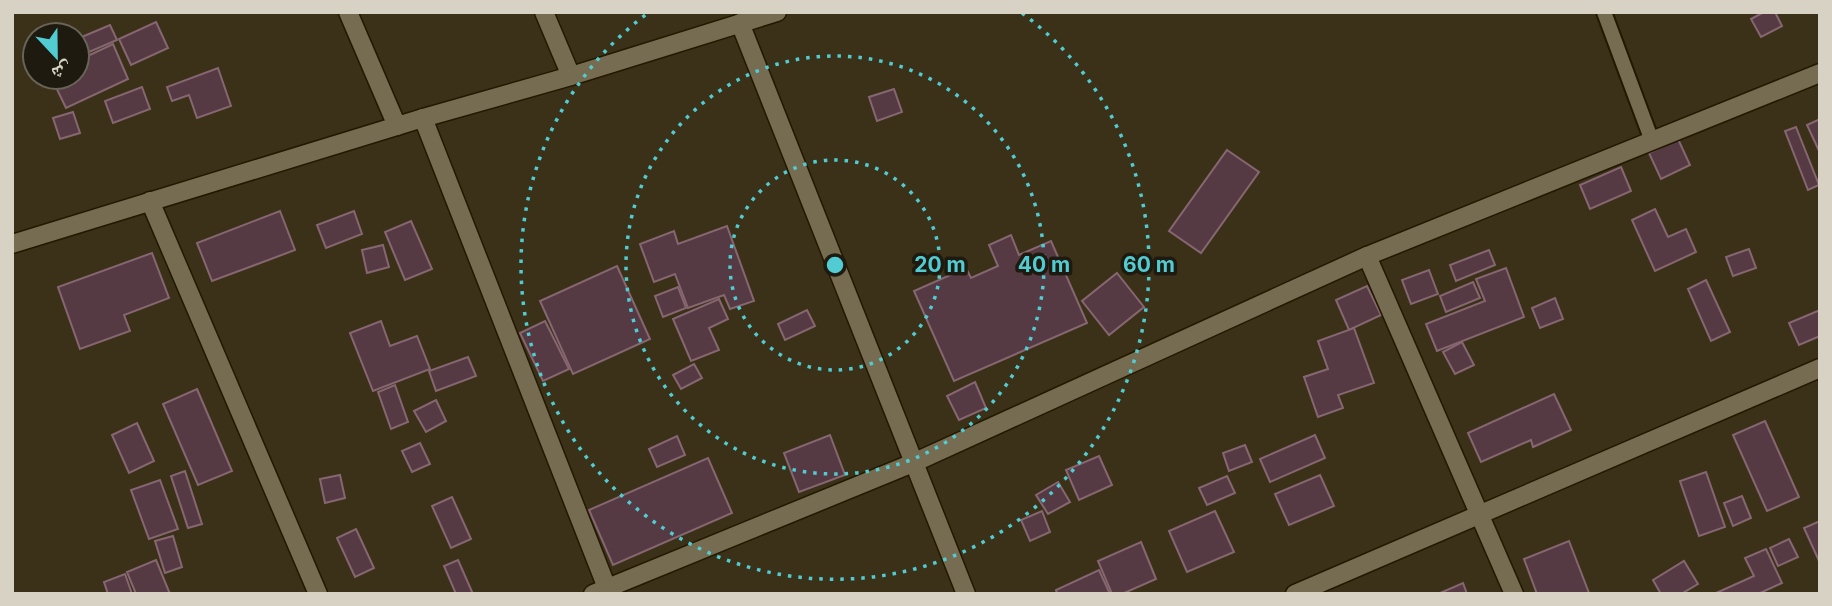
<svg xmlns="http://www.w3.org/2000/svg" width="1832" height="606" viewBox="0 0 1832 606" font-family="Inter,'Noto Naskh Arabic',sans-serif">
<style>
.building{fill:#553943;stroke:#866771;stroke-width:2}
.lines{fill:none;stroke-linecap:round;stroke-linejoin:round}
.service-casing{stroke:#221901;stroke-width:18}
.minor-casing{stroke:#221901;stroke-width:21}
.tertiary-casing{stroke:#221901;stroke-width:21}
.service{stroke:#766c51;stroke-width:14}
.minor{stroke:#766c51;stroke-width:18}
.tertiary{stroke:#766c51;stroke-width:18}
.ring{fill:none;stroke:#51ccd3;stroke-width:3.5;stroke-dasharray:3.5 7}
.centre{fill:#51ccd3;stroke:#1e1a0f;stroke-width:3.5}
.ring-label{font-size:21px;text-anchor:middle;font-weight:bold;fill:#51ccd3;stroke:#1e1a0f;stroke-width:7;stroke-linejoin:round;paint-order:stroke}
</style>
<rect width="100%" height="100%" fill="#3b3118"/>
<g class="building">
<path d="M1764,12h11l7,14 -21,11 -10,-18z"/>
<path d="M156,22l12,26 -37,17 -12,-26z"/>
<path d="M110,25l7,15 -35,15 -5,-11v-5z"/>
<path d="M113,44l15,35 -62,29 -15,-31h26v-16z"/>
<path d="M218,68l13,38 -34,12 -8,-23 -17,6 -5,-14z"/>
<path d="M142,87l8,22 -37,14 -8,-22z"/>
<path d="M894,89l8,23 -25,9 -8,-24z"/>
<path d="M73,112l7,21 -20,6 -7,-21z"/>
<path d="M1820,119v34l-13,-28z"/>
<path d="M1796,127l23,58 -11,5 -23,-59z"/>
<path d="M1678,139l12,26 -29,14 -12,-26z"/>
<path d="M1227,150l32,22 -58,81 -32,-22z"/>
<path d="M1621,167l10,24 -41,18 -10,-24z"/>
<path d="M1655,209l13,28 18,-8 10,23 -41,19 -23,-51z"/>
<path d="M280,211l15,39 -83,31 -15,-38z"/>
<path d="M354,211l8,23 -36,14 -9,-23z"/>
<path d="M411,221l21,48 -27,11 -20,-48z"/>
<path d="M727,226l27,75 -24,8 -6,-14 -36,13 -13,-34 -21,8 -14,-38 34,-13 4,13z"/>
<path d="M1011,235l8,20 32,-14 36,82 -133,58 -40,-90 52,-23 5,10 27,-12 -9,-21z"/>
<path d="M383,245l6,22 -22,6 -5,-23z"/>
<path d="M1749,249l7,19 -23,8 -7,-19z"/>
<path d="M1489,250l6,15 -39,16 -6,-16z"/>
<path d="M152,253l17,45 -45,17 6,16 -50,18 -22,-62z"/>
<path d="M617,266l33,73 -77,35 -33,-73z"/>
<path d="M1506,268l18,49 -87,34 -11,-27 59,-23 -9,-22z"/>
<path d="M1429,270l9,24 -27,10 -9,-24z"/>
<path d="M1117,273l27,34 -35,28 -27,-34z"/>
<path d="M1706,280l24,52 -19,9 -23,-52z"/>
<path d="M1473,282l7,16 -34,14 -6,-16z"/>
<path d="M1367,286l14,29 -32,15 -13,-30z"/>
<path d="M678,287l8,21 -23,9 -8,-21z"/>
<path d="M1555,298l8,21 -23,9 -8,-20z"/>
<path d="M719,299l9,20 -19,9 10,22 -28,11 -18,-42z"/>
<path d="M807,310l8,16 -30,14 -7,-16z"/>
<path d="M1820,310v26l-21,9 -10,-22z"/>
<path d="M381,321l9,25 27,-10 13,33 -57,22 -23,-58z"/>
<path d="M545,321l24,48 -26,12 -23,-48z"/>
<path d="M1354,328l20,55 -36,12 5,13 -25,9 -14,-40 24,-8 -10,-28z"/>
<path d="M1462,342l12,23 -19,9 -12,-22z"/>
<path d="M468,357l8,19 -40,15 -7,-20z"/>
<path d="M694,364l8,14 -21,11 -8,-14z"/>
<path d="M975,382l11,26 -27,12 -12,-24z"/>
<path d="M395,385l13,37 -17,7 -13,-37z"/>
<path d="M197,389l35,82 -34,14 -35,-81z"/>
<path d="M1554,394l17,36 -38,17 -2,-7 -50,22 -13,-29z"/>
<path d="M436,400l10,21 -20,11 -12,-21z"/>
<path d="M1765,421l34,76 -32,14 -34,-76z"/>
<path d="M137,423l17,38 -25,12 -17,-38z"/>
<path d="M830,435l15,40 -46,17 -15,-39z"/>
<path d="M1315,435l10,23 -55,24 -10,-23z"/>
<path d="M677,436l8,19 -28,12 -8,-18z"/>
<path d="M420,443l10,21 -18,8 -10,-21z"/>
<path d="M1245,445l7,17 -23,9 -6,-18z"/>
<path d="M1099,456l13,29 -33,15 -13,-30z"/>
<path d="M708,458l24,55 -119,52 -24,-55z"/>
<path d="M185,471l17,53 -14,4 -17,-52z"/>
<path d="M1706,472l19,55 -26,9 -19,-55z"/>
<path d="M340,475l5,23 -20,5 -5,-24z"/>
<path d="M1320,475l14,31 -45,19 -14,-31z"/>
<path d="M1227,476l8,17 -28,12 -8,-17z"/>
<path d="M160,480l18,49 -29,10 -18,-49z"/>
<path d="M1058,482l12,20 -22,12 -12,-19z"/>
<path d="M1742,496l9,22 -18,8 -9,-23z"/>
<path d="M452,497l19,42 -20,9 -19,-42z"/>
<path d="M1042,511l8,21 -20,9 -9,-21z"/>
<path d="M1215,511l19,41 -47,20 -18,-41z"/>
<path d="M1820,521v42l-16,-35z"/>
<path d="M356,529l18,39 -19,9 -18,-39z"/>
<path d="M173,536l9,31 -17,6 -10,-32z"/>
<path d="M1789,539l9,18 -20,9 -8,-18z"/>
<path d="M1569,541l20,52 -52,1 -13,-35z"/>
<path d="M1141,542l15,37 -34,15h-10l-14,-33z"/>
<path d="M1766,549l16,34 -24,11h-44l40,-18 -9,-18z"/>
<path d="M156,560l14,34h-34l-9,-22z"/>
<path d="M458,560l15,34h-17l-12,-28z"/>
<path d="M1684,561l14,23 -17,10h-20l-8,-14z"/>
<path d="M1099,570l11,24h-53l-1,-4z"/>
<path d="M125,574l7,20h-24l-4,-12z"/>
<path d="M1463,583l4,11h-29z"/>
</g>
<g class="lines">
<g class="service-casing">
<path id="service" d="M1604,12l48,129"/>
</g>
<g class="minor-casing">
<g id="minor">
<path d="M348,12l49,114"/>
<path d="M544,12l27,64"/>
<path d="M740,23l226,571"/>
<path d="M423,118l184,470"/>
<path d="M150,201l168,393"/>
<path d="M1367,256l147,338"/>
<path d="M593,594l320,-131 454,-207 453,-183"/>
<path d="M1295,594l525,-226"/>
</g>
</g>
<g class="tertiary-casing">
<path id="tertiary" d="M12,244l411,-126 148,-42 206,-64"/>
</g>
<use href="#service" class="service"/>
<use href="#minor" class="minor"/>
<use href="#tertiary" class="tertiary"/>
</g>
<g class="ring">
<circle cx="835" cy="265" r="105"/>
<circle cx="835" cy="265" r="209"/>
<path d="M1022 13A314 314 0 1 1 648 13"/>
</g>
<circle cx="835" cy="265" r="10" class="centre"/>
<g class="ring-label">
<text x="940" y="272">20 m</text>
<text x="1044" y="272">40 m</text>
<text x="1149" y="272">60 m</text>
</g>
<rect width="1832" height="606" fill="none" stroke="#d8d2c4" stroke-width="28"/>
<g transform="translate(56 56) rotate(158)"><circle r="33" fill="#1e1a0f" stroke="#686457" stroke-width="2"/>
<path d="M0-5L12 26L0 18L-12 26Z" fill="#51ccd3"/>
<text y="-10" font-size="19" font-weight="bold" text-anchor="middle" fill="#d8d2c4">ش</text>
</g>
</svg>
